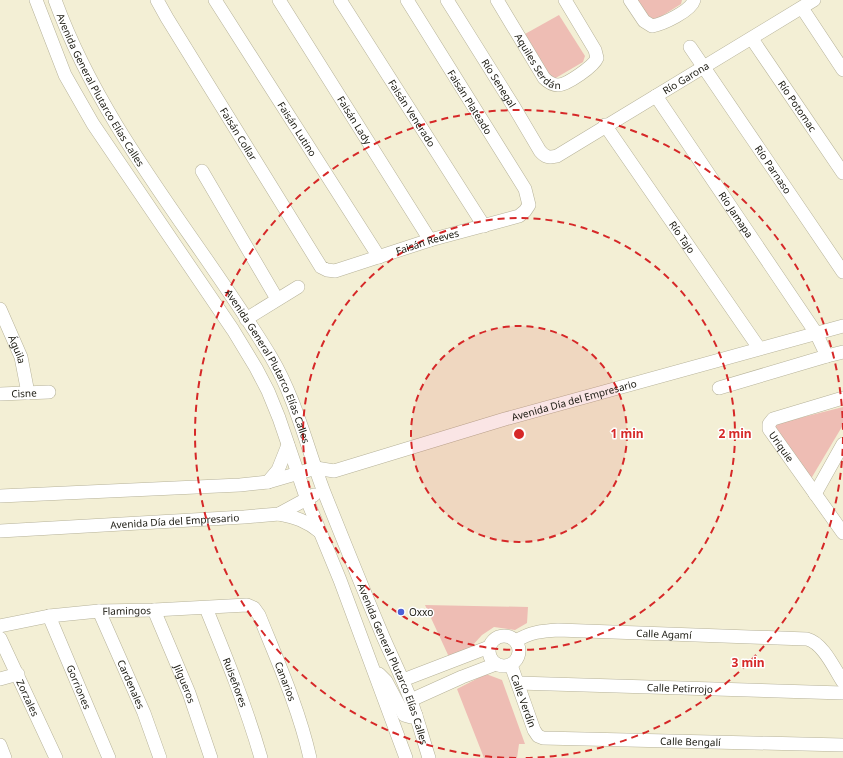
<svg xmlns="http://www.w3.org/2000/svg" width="843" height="758" viewBox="0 0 843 758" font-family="'Noto Sans',sans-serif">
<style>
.green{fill:#eebdb4}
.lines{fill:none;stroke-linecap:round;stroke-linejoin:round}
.minor-casing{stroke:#b6b299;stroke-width:14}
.minor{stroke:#fff;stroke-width:13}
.ring{fill:none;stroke:#d62828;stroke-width:2;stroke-dasharray:7 5}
.poi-dot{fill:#4e61d6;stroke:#fff;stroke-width:1.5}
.labels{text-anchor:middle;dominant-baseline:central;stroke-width:3;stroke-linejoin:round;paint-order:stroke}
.street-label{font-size:10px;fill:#1a1910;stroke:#fff}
.poi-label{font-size:10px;fill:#1a1910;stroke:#fff;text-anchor:start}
.centre{fill:#d62828;stroke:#fff;stroke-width:2}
.ring-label{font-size:12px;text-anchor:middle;font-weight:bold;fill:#d62828;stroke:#fff;stroke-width:3;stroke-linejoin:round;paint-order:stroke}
</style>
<rect width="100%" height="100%" fill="#f3efd5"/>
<g class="green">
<path d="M637,0h45l-1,4 -27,17 -5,-1z"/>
<path d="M559,15l26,41 -2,6 -29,17 -5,-2 -24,-43z"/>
<path d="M843,407v18l-31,52h-8l-32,-52z"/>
<path d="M425,605l103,2 -1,16 -12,7 -21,-3 -12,8 -11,12 -22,10z"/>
<path d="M486,674l16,6 23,64h-6l-2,14h-33l-27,-69z"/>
</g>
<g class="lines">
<g class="minor-casing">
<g id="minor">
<path d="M36,0l29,75 28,49 140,206 23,38 12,23 11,27 28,82 33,80 66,178"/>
<path id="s1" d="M55,0c48,132 144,238 216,357 25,42 36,91 53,135 18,45 36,90 55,135 10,25 23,49 32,74 7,19 12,38 18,57"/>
<path id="s2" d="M157,0l10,18 154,249 6,3 8,1 95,-31 89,-24 6,-5 4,-6 -4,-16 -118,-189"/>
<path id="s3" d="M215,0l164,257"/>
<path id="s4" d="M279,0l151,240"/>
<path id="s5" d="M340,0l144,226"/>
<path id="s6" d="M447,0l67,107 26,44c5,6 9,7 17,5l257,-156"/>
<path id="s7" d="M497,0l47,78c4,4 8,7 14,7 9,0 36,-19 39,-27l-2,-8 -30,-50"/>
<path d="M630,0l14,21 8,5c11,-2 39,-15 42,-26"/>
<path d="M802,8l41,62"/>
<path id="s8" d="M752,39l91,134"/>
<path id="s9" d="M690,47l153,225"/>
<path id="s10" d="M656,96l160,237 11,23 16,-4"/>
<path id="s11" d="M605,125l154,223"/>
<path d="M202,171l75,128"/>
<path id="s12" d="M0,309l21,48 7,36"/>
<path d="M246,319l52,-32"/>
<path d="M719,388l108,-32"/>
<path id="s13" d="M0,394l49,-2"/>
<path id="s14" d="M843,398l-70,21 -4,5v5l74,104"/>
<path d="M268,482l10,-12 10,-25"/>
<path d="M815,494l28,-50"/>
<path id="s15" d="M0,496l240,-11 28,-3 48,-14 18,3 171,-52 338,-93"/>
<path d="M279,514c16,3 28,7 41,18"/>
<path id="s16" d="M0,531l244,-14 35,-3 35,-19"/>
<path id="s17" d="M206,608c20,49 40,98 55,150"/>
<path id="s18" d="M154,610l35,83 22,65"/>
<path id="s19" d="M99,611l45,102 16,45"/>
<path id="s20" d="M49,616l60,142"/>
<path id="s21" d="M0,626l49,-10 50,-5 55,-1 93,-5 7,3 5,7c19,47 40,94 51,143"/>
<circle cx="504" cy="651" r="15"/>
<path id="s22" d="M0,638l56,120"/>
<path id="s23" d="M516,641c14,-9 26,-10 42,-11l249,9c16,4 27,29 36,43"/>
<path id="s24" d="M511,665l23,65 4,6 5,2 300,7"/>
<path d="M379,674l7,7 18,34 7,2 5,-2"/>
<path d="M0,679l18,-5"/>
<path d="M403,680l86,-33"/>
<path id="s25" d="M518,683l325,10"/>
<path d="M411,700l51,-23 34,-13"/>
<path d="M0,745l5,13"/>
</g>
</g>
<use href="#minor" class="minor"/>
</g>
<circle cx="519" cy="434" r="108" fill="#d62828" fill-opacity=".12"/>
<g class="ring">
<circle cx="519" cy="434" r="108"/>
<circle cx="519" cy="434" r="216"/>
<path d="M843 437A324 324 0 0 1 522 758M516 758A324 324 0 1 1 843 431"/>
</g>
<circle class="poi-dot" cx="401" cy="612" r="4"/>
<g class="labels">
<g class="street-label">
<text stroke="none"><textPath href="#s7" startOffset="75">Aquiles Serdán</textPath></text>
<text stroke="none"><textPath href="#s6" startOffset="347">Río Garona</textPath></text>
<text stroke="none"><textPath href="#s6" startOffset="98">Río Senegal</textPath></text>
<text stroke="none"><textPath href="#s1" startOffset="101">Avenida General Plutarco Elías Calles</textPath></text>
<text transform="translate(470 102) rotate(58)">Faisán Plateado</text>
<text stroke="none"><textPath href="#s8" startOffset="81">Río Potomac</textPath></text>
<text stroke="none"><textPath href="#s5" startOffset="134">Faisán Venerado</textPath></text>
<text stroke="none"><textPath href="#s4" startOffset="142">Faisán Lady</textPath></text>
<text stroke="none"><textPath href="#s3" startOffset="153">Faisán Lutino</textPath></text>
<text stroke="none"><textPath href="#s2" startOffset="157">Faisán Collar</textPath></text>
<text stroke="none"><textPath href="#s9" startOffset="148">Río Parnaso</textPath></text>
<text stroke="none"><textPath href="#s10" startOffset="143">Río Jamapa</textPath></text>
<text stroke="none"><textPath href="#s11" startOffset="136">Río Tajo</textPath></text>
<text stroke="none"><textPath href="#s2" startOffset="425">Faisán Reeves</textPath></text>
<text stroke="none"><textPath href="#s12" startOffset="44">Águila</textPath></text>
<text stroke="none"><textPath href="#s1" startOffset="425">Avenida General Plutarco Elías Calles</textPath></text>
<text stroke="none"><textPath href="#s13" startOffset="24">Cisne</textPath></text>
<text stroke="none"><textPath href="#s15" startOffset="587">Avenida Día del Empresario</textPath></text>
<text stroke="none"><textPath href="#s14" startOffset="106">Uriquie</textPath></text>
<text stroke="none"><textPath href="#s16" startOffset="175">Avenida Día del Empresario</textPath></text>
<text stroke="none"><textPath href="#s21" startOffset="128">Flamingos</textPath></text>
<text stroke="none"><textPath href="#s23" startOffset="150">Calle Agamí</textPath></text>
<text stroke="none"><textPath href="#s1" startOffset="749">Avenida General Plutarco Elías Calles</textPath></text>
<text stroke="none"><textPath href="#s21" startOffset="336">Canarios</textPath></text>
<text stroke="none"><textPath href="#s17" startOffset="80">Ruiseñores</textPath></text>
<text stroke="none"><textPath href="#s18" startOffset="80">Jilgueros</textPath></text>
<text stroke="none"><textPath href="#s19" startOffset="80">Cardenales</textPath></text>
<text stroke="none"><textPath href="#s20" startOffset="77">Gorriones</textPath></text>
<text stroke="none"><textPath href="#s25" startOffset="162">Calle Petirrojo</textPath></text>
<text stroke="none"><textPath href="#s22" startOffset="66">Zorzales</textPath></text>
<text stroke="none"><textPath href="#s24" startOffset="38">Calle Verdín</textPath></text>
<text stroke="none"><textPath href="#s24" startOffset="229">Calle Bengalí</textPath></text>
</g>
<g class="poi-label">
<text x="409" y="612">Oxxo</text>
</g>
</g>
<circle cx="519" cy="434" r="6" class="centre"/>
<g class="ring-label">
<text x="627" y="438">1 min</text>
<text x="735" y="438">2 min</text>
<text x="748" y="667">3 min</text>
</g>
</svg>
